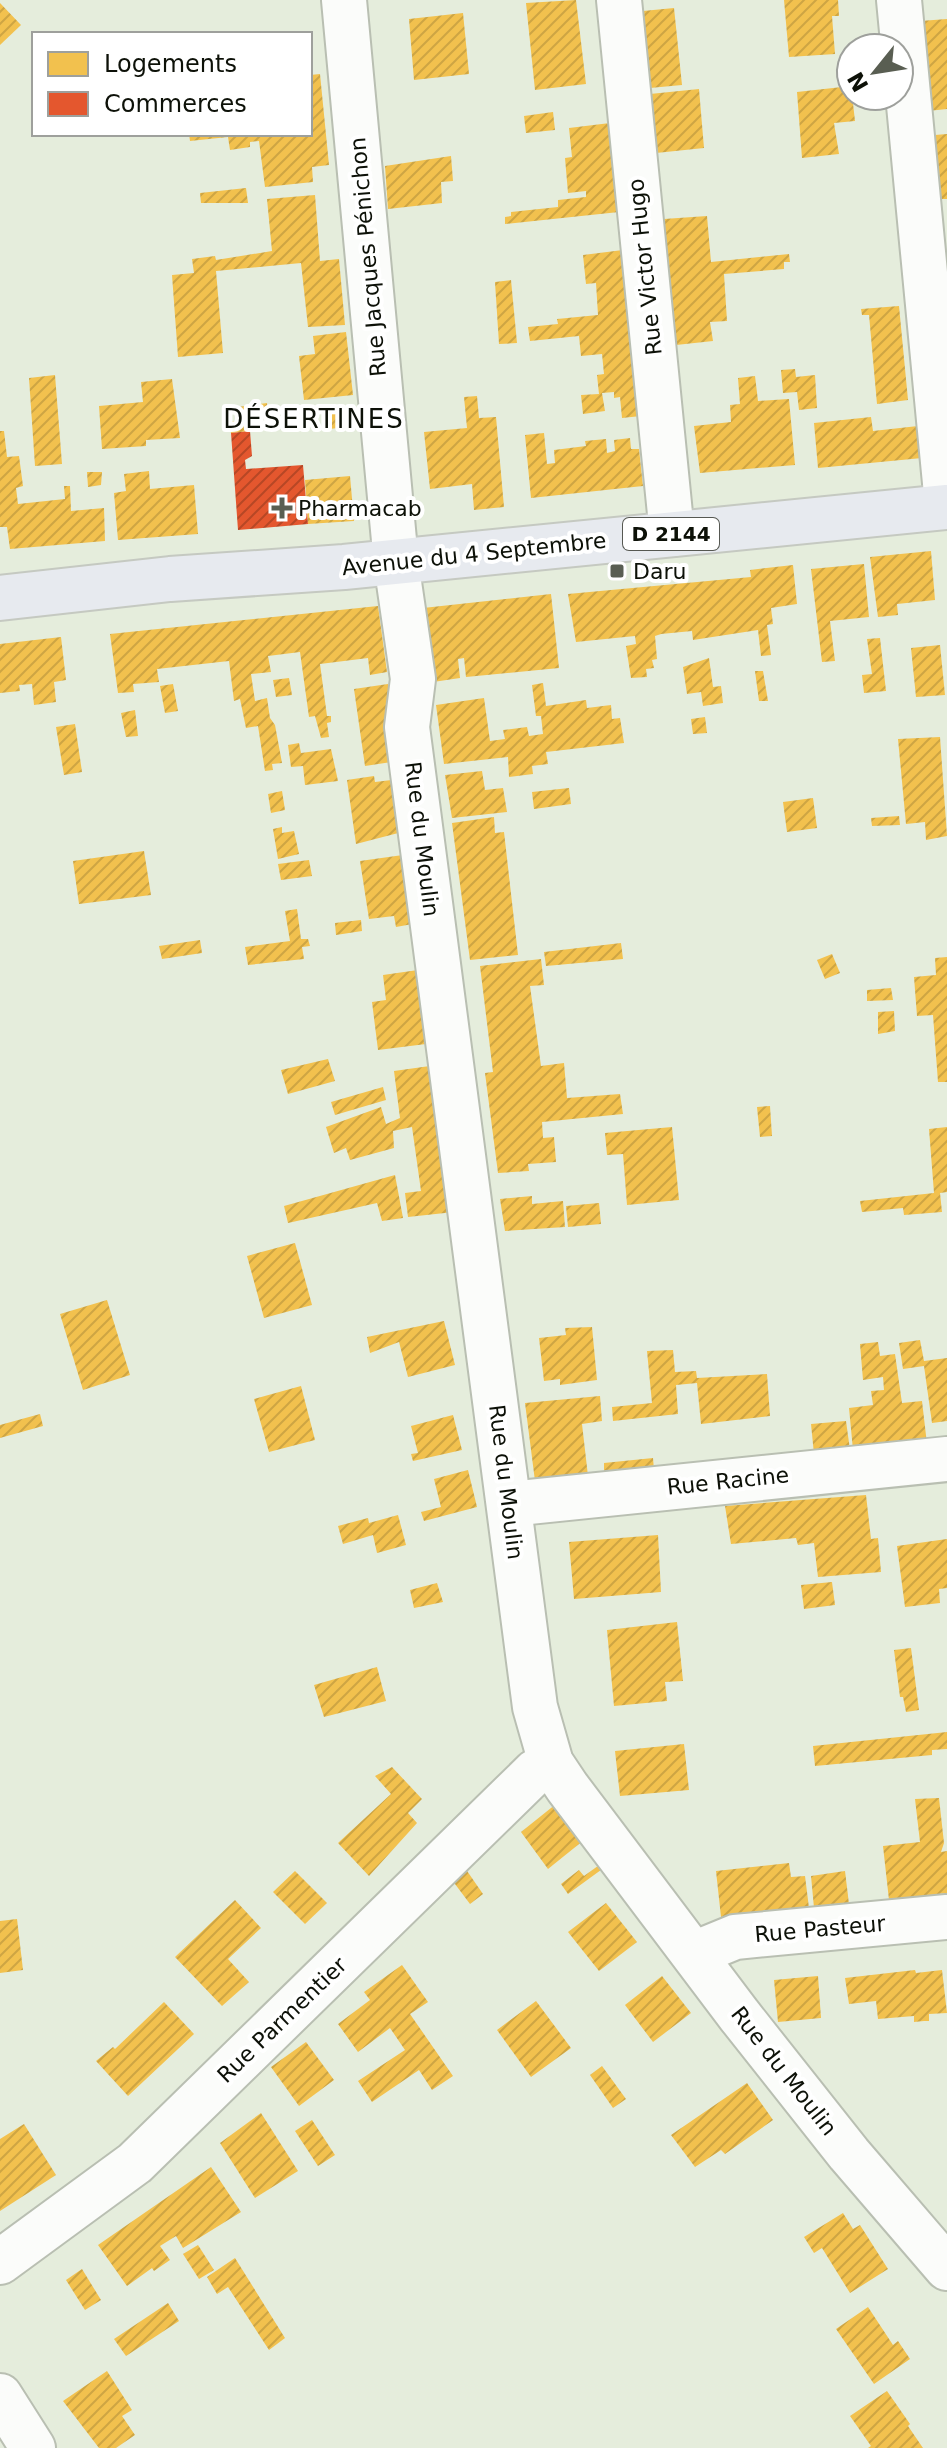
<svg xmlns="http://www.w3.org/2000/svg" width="947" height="2448" viewBox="0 0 947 2448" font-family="'DejaVu Sans',sans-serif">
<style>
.homes{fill:url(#homes-hatch)}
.shops{fill:url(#shops-hatch)}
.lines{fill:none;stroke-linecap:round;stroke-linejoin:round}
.minor-casing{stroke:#b9bfb2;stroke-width:48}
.major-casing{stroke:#c5c9c1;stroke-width:48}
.minor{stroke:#fbfcfa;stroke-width:44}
.major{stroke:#e7eaef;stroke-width:44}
.poi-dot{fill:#595e52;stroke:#fff;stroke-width:3}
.labels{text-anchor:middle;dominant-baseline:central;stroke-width:8;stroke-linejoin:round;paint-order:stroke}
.shield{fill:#fff;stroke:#565852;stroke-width:2}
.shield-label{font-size:20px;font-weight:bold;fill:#0d1108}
.street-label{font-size:22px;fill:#0d1108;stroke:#fff}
.poi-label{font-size:22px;fill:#0d1108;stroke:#fff;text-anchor:start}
.quarter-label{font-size:26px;letter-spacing:2px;fill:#0d1108;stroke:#fff}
</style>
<defs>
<pattern id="homes-hatch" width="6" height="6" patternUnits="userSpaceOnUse" patternTransform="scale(2)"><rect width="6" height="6" fill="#f2c14e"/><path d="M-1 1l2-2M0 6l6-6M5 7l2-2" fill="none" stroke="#cea543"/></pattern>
<pattern id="shops-hatch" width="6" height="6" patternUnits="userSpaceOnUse" patternTransform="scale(2)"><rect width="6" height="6" fill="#e4572e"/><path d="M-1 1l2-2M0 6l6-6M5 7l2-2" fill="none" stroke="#b74725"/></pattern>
</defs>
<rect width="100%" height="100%" fill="#e5eddc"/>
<g class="homes">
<path d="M576,0l10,84 -51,6 -9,-87z"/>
<path d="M784,0h54l1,16h-7l3,38 -46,3z"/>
<path d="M0,3l21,22 -21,20z"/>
<path d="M674,8l8,77 -32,3 -7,-77z"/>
<path d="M463,13l6,61 -55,6 -5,-61z"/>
<path d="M947,19v90l-19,2 -8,-90z"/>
<path d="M320,74l9,91 -17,2 1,15 -48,5 -6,-46 -9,1v5l-20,3 -2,-13 -38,4 -1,-7h121v-59z"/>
<path d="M851,86l4,35 -21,2 5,31 -37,4 -5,-66z"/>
<path d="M699,89l5,59 -48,5 -6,-59z"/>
<path d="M553,112l2,18 -29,3 -2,-17z"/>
<path d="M610,123l9,89 -114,12v-7l6,-1v-4l47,-5v-7l28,-3v-6l-18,2 -3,-35 7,-1 -3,-29z"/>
<path d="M947,134v65h-6l-6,-64z"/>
<path d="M451,156l2,25 -12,1 1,21 -54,6 -3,-43z"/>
<path d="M246,188l2,15h-47l-1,-10z"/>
<path d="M315,195l5,66 19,-2 6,66 -37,2 -7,-64 -85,8 7,82 -45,4 -6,-82 22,-2 -2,-14 23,-3 1,4 56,-9 -5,-52z"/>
<path d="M707,216l4,46 78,-8 1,8h-6v7l-60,5 3,47 -17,1 3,19 -37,4 -12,-126z"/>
<path d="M623,250l18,166 -19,2 -2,-21 -6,1v-6l-12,1 3,18 -22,3 -2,-19 18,-1 -2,-19 7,-1 -2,-20 -21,2 -2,-20 -49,5 -2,-14 30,-3 -1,-5 41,-4 -2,-32 -10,1 -3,-29z"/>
<path d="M511,280l6,63 -18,1 -4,-62z"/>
<path d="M899,306l9,94 -31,4 -8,-89h-7l-1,-6z"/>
<path d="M346,332l7,63 -49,5 -5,-44 16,-2 -2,-18z"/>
<path d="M795,369l1,8 19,-2 2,33 -18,2 -2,-18 -14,1 -2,-23z"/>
<path d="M55,375l7,89 -27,2 -6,-88z"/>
<path d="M755,376l3,25 31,-2 6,66 -95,8 -6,-47 37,-4 -1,-17 10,-1 -2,-26z"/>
<path d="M172,379l8,59 -34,2v6l-44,3 -3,-43 44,-4 -2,-20z"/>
<path d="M477,396l2,22 17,-1 8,90 -30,3 -2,-26 -42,5 -6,-57 43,-4 -3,-31z"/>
<path d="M267,403l1,15 -20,2 1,11 -18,2 -2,-11 10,-1 -1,-14z"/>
<path d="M354,408l2,18 -27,3 -2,-18z"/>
<path d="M871,417l2,14 45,-5 4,32 -104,10 -4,-45z"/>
<path d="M0,431h4l3,26 12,-1 4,30 -7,2 2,16 47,-5 -1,-13h6l1,25 33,-3 1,33 -95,8 -3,-22h-7z"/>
<path d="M544,433l3,31 8,-1 -1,-13 32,-4 -1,-5 21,-2 1,14 8,-2 -1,-11 16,-2 1,11h8l4,37 -112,12 -6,-63z"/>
<path d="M149,471l1,18 44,-4 4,49 -80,6 -4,-47 12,-2 -2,-17z"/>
<path d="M87,472h15l-1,13 -13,2z"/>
<path d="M350,476l4,45 -46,3 -3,-44z"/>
<path d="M931,551l4,49 -38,4 1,11 -20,2 -8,-60z"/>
<path d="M864,564l5,53 -39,4 5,40 -13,1 -11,-93z"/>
<path d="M793,565l4,39 -26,4 2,16 -6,1 4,30 -10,1 -3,-26 -65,10 -1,-9 -31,3 -6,2 2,23 -5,1 2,8 -8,1 1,8 -16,1 -5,-32 10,-2 -1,-8 -59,6 -8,-48 183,-17 -1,-7z"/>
<path d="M551,594l8,74 -93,9 -2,-19 -6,1 2,19 -27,4 -10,-74z"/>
<path d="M378,606l9,66 -17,3 -2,-17 -48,6 7,52h4v6l-4,1 2,14 -8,1 -6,-22 -6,1 -9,-65 -32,4 3,16 -20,2 4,27 12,-3 3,20 5,7 7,38 -10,1 1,6 -8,1 -7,-45 -12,2 -6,-29 -6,2 -5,-40 -72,8 2,13 -26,2 1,8 -16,1 -8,-59z"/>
<path d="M61,637l5,43 -12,2 2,20 -22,3 -2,-21 -13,1 1,6 -20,2v-49z"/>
<path d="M880,638l6,53 -22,2 -2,-18 10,-1 -5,-35z"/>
<path d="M940,645l5,50 -29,2 -5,-49z"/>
<path d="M709,658l4,29 8,-1 2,17 -20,3 -2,-14 -14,2 -4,-27z"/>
<path d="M755,671h8l5,30h-9z"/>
<path d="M289,678l3,17 -16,2 -3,-17z"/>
<path d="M543,683l3,23 40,-6 1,8 24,-3 1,14 8,-1 4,25 -78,9 2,12 -16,2 1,8 -24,3 -1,-20 -64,7 -8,-59 48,-7 6,43 15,-2 -2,-9 24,-3 2,9 14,-2 -2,-18h-5l-4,-31z"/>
<path d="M173,684l5,27 -13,2 -5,-27z"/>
<path d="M388,684l10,77 -33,5 -11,-77z"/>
<path d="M135,710l3,26 -12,1 -5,-24z"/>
<path d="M705,717l2,16 -14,1 -2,-15z"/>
<path d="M75,724l7,48 -18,3 -8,-48z"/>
<path d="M940,737l7,99 -21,4 -1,-18 -19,2 -8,-85z"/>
<path d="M299,743l2,10 30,-4 7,32 -33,4 -2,-19 -12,1 -3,-22z"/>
<path d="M482,771l3,19 18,-2 4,24 -55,6 -7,-43z"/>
<path d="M374,776l1,6 25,-3 6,52 -50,13 -9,-64z"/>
<path d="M569,788l2,16 -37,5 -2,-17z"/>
<path d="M282,791l3,19 -14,3 -3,-19z"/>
<path d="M813,798l4,30 -30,4 -4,-30z"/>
<path d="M899,816l1,9 -28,1 -1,-8z"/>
<path d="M494,817l1,16 9,-1 14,123 -48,5 -18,-137z"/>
<path d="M282,827v6l12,-2 5,23 -21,5 -5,-30z"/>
<path d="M144,851l7,44 -72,9 -6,-43z"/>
<path d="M410,854l8,69 -22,4 -2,-11 -25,3 -9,-58z"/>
<path d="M309,860l3,16 -31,4 -3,-16z"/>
<path d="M297,909l4,30h7l2,7 -8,1 2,12 -56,6 -3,-18 45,-6 -5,-30z"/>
<path d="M361,920l1,11 -26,4 -1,-12z"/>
<path d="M200,940l2,13 -40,6 -3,-13z"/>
<path d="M621,943l2,16 -77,7 -2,-14z"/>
<path d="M832,954l8,19 -15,6 -8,-19z"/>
<path d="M947,957v125h-9l-5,-67 -16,1 -3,-39 22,-2 -1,-17z"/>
<path d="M541,959l3,26 -14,1 11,80 23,-3 3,35 53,-4 3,20 -81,8 1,16 11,-1 2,25 -28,2 1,7 -31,2 -13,-100 8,-1 -13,-106z"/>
<path d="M425,969l9,74 -56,7 -6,-48 14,-2 -3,-25z"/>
<path d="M891,988l2,12 -26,1v-11z"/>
<path d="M894,1011l1,20 -17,3v-22z"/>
<path d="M328,1059l7,22 -47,13 -7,-24z"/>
<path d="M437,1065l17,147 -46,5 -3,-24 16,-2 -9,-64 -19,4 1,17 -44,12 -4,-12 -12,5 -8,-26 55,-20 5,17 14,-6 -6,-47z"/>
<path d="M383,1087l3,13 -51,15 -4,-13z"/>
<path d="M770,1106l2,30 -12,1 -3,-30z"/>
<path d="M672,1127l7,73 -52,5 -4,-51 -16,1 -2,-22z"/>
<path d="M947,1127v65l-7,1 2,19 -38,3 -1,-7 -41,4 -2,-11 74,-8 -5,-64z"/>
<path d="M395,1175l8,43 -21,3 -5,-18 -89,20 -4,-17z"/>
<path d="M532,1196v8l31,-3 2,26 -60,4 -5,-32z"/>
<path d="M599,1203l2,21 -33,3 -2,-21z"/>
<path d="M295,1243l17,62 -48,13 -17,-62z"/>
<path d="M107,1300l23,75 -47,15 -23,-76z"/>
<path d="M444,1321l11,44 -47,12 -9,-35 -29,11 -3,-16z"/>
<path d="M592,1327l5,53 -37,5v-6l-16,2 -5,-43 27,-3 -1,-7z"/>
<path d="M920,1340l4,21 23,-3v63l-15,2 -8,-57 -21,3 -4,-26z"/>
<path d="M878,1342l2,14 15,-2 7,49 20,-2 5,43 -74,6 -4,-42 24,-3 -2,-14 13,-1 -1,-13 -20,3 -3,-36z"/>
<path d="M673,1350l2,22 21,-1 1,7 70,-4 3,42 -69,8 -4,-41 -21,2 2,29 -65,7 -1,-14 40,-4 -5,-52z"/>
<path d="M301,1386l14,54 -46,12 -15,-53z"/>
<path d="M600,1396l2,25 -20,3 6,52 -53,5 -10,-78z"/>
<path d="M40,1414l3,12 -43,12v-13z"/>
<path d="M453,1415l9,35 -49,11 -2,-7 7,-1 -7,-27z"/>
<path d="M846,1421l4,29 -36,4 -3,-30z"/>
<path d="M653,1458l1,12 -50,4v-11z"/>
<path d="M468,1470l9,37 -53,14 -3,-9 20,-5 -7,-28z"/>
<path d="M866,1495l5,44 7,-1 3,34 -63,5 -4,-34 -16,2 -2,-7 -65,6 -6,-38z"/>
<path d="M398,1515l8,30 -29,8 -4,-18 -30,9 -5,-18 30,-8 1,5z"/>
<path d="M658,1535l3,57 -87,7 -5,-57z"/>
<path d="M947,1539v49l-8,1 1,14 -35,4 -8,-61z"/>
<path d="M832,1582l3,23 -31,4 -3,-24z"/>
<path d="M437,1583l6,19 -29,6 -4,-18z"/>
<path d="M677,1622l6,59 -18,1 2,19 -53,5 -7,-76z"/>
<path d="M911,1648l8,62 -13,2 -3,-15h-3l-6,-47z"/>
<path d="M377,1667l9,34 -62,16 -10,-32z"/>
<path d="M947,1732v17l-15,1v5l-117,11 -2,-20z"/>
<path d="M684,1744l5,46 -69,6 -5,-45z"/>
<path d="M392,1767l30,32 -14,14 9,10 -48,53 -31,-33 53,-49 -16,-18z"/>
<path d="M939,1798l5,45 -3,9 6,-1v42l-58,7 -6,-54 37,-4 -5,-43z"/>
<path d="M556,1804l28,36 -36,29 -27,-37z"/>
<path d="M602,1863l3,4 -37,27 -7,-10 18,-14 5,6z"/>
<path d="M789,1863l2,14 14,-1 4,32 -88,9 -5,-46z"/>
<path d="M465,1868l18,26 -13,10 -18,-24z"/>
<path d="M295,1871l32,32 -22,21 -32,-32z"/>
<path d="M845,1871l4,33 -35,4 -3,-32z"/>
<path d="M235,1900l26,28 -33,31 21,23 -27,24 -47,-49z"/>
<path d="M606,1903l31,39 -38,29 -31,-39z"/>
<path d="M17,1919l6,51 -23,3v-52z"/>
<path d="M402,1965l26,37 -18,12 43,62 -21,14 -13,-20 -47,32 -14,-21 47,-31 -15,-22 -32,24 -20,-28 32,-24 -6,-8z"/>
<path d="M915,1970l1,3 26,-3 5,43 -18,1v7h-5l-10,1v-6l-36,3 -2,-18 -27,3 -4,-26z"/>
<path d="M662,1976l29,37 -38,29 -28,-37z"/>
<path d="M818,1976l3,42 -43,4 -4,-42z"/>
<path d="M536,2001l35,47 -40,29 -34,-47z"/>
<path d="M164,2002l30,32 -66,62 -32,-35 17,-14 2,2z"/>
<path d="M306,2042l28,38 -35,26 -28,-39z"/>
<path d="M602,2066l24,33 -13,9 -23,-33z"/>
<path d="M747,2083l26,37 -48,34 -4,-4 -26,17 -24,-32z"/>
<path d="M261,2113l37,58 -43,27 -35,-55z"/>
<path d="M312,2120l23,35 -17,11 -23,-35z"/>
<path d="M24,2124l32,51 -56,36v-72z"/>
<path d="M211,2167l30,45 -58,36 -7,-12 -16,10 10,14 -16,11 -2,-3 -25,18 -29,-41z"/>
<path d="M843,2213l10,16 7,-4 28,44 -38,24 -28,-45 -8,5 -10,-16z"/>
<path d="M198,2245l16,25 -15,9 -16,-25z"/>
<path d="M235,2258l50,80 -16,12 -41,-63 -11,7 -10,-17z"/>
<path d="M82,2269l19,31 -16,10 -19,-30z"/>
<path d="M168,2303l11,18 -53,35 -12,-17z"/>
<path d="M868,2307l25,38 5,-4 12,18 -36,25 -38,-55z"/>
<path d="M107,2371l25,39 -10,6 13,19 -19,13h-17l-36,-47z"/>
<path d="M887,2391l23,33 -2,2 15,22h-55l3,-2 -21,-30z"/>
</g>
<path class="shops" d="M250,431l2,25 -7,4 1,9 57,-4 5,59 -70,6 -7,-97z"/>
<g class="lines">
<g class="minor-casing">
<g id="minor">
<path d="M344,0l52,562 17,117 -6,48 128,980 16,56 16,24 172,228 110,139 98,114"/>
<path d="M619,0l53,534"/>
<path d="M899,0l48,504"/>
<path d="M509,1504l438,-45"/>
<path d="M696,1953l39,-16 212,-20"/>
<path d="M0,2262l135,-99 400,-391 16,-9"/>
<path d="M0,2396l33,52"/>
</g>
</g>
<g class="major-casing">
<path id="major" d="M0,598l170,-19 174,-12 603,-60"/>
</g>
<use href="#minor" class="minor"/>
<use href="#major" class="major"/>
</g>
<g class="poi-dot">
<path d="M278 496h8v8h8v8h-8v8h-8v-8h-8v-8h8z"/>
<rect x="609" y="563" width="16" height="16" rx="4"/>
</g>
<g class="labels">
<rect class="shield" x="623" y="518" width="96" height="32" rx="6"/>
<g class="shield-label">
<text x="671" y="534">D 2144</text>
</g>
<g class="street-label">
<text transform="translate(368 257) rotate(-95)">Rue Jacques Pénichon</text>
<text transform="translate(645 267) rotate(-96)">Rue Victor Hugo</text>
<text transform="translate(474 554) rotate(-6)">Avenue du 4 Septembre</text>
<text transform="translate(422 839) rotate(83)">Rue du Moulin</text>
<text transform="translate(728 1481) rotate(-6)">Rue Racine</text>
<text transform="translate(506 1482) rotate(83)">Rue du Moulin</text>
<text transform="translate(820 1929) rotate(-5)">Rue Pasteur</text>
<text transform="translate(282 2020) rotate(-44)">Rue Parmentier</text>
<text transform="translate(784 2071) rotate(52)">Rue du Moulin</text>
</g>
<g class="poi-label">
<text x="298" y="508">Pharmacab</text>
<text x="633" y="571">Daru</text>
</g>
<g class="quarter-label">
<text x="314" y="419">DÉSERTINES</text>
</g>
</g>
<rect x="32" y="32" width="280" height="104" fill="#ffffff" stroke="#9ea09c" stroke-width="2"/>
<rect x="48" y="52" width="40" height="24" fill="#f2c14e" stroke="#9ea09c" stroke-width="2"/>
<text x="104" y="72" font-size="24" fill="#0d1108">Logements</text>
<rect x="48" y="92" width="40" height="24" fill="#e4572e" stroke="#9ea09c" stroke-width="2"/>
<text x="104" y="112" font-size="24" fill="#0d1108">Commerces</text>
<g transform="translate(875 72) rotate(240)"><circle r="38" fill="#ffffff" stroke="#9ea09c" stroke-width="2"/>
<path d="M0-6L14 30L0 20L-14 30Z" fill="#595e52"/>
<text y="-12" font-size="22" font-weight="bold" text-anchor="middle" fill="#0d1108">N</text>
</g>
</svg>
